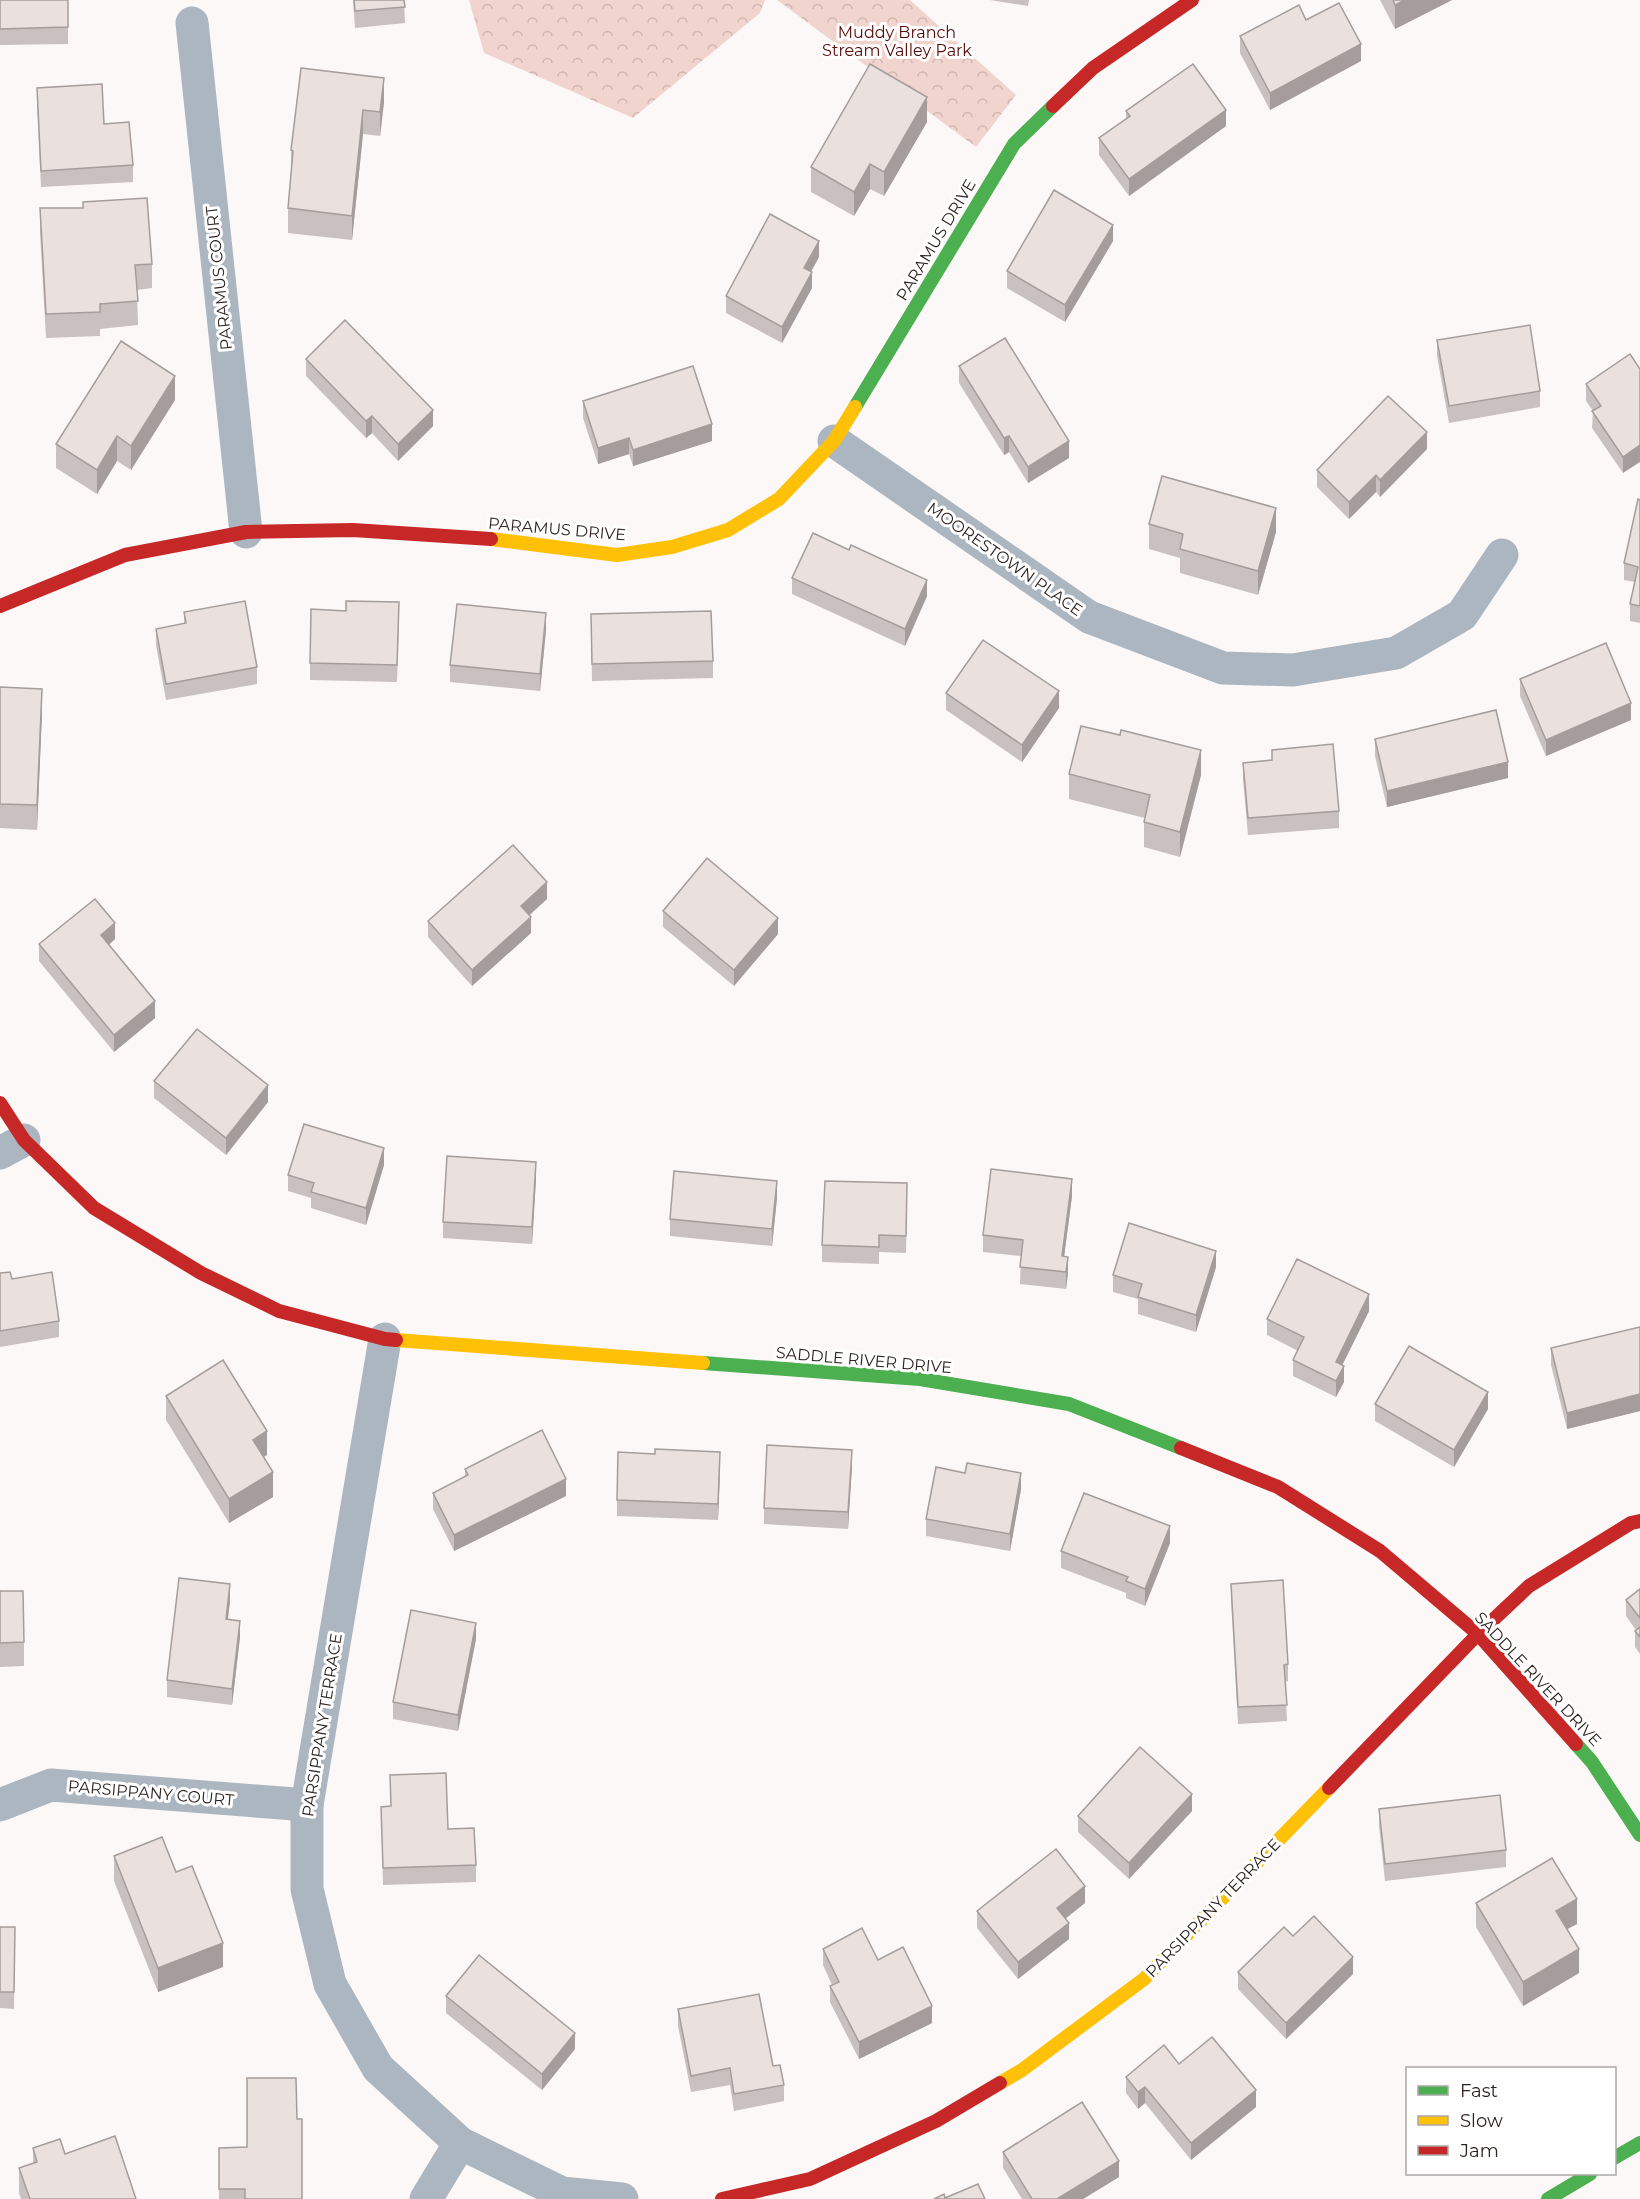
<svg xmlns="http://www.w3.org/2000/svg" width="1640" height="2199" viewBox="0 0 1640 2199" font-family="Montserrat,sans-serif">
<style>
.forest{fill:url(#forest-crowns)}
.lines{fill:none;stroke-linecap:round;stroke-linejoin:round}
.street{stroke:#abb6c0;stroke-width:33}
.fast{stroke:#4caf50;stroke-width:14}
.slow{stroke:#ffc107;stroke-width:14}
.jam{stroke:#c62828;stroke-width:14}
.wall{fill:#c9c1bf}
.shaded-wall{fill:#a49d9b}
.building{fill:#eae0de;stroke:#a49d9b;stroke-width:1.5}
.labels{text-anchor:middle;dominant-baseline:central;stroke-width:6;stroke-linejoin:round;paint-order:stroke}
.park-label{font-size:16px;fill:#560906;stroke:#fff}
.street-label{font-size:16px;fill:#2e2321;stroke:#fff}
</style>
<defs>
<pattern id="forest-crowns" width="20" height="18" patternUnits="userSpaceOnUse" patternTransform="scale(1.5)"><rect width="20" height="18" fill="#f2d4cf"/><path d="M2 6a3 3 0 1 1 6 0M12 15a3 3 0 1 1 6 0" fill="none" stroke="#d0b6b1"/></pattern>
</defs>
<rect width="100%" height="100%" fill="#fcf8f7"/>
<g class="forest">
<path d="M469,0h296l-5,13 -127,105 -149,-65z"/>
<path d="M777,0h133l106,95 -40,52z"/>
</g>
<g class="lines">
<g class="street">
<path d="M192,23l54,509"/>
<path d="M834,441l255,176 134,51 70,2 103,-17 66,-38 40,-60"/>
<path d="M0,1153l24,-13"/>
<path d="M385,1339l-78,466v84l23,95 48,84 82,75 102,50 60,6"/>
<path d="M0,1805l51,-20 256,20"/>
<path d="M426,2199l34,-56"/>
</g>
<g class="fast">
<path d="M855,407l159,-263 39,-38"/>
<path d="M703,1363l217,16 149,25 112,44"/>
<path d="M1576,1744l16,18 48,73"/>
<path d="M1614,2158l26,-15"/>
<path d="M1548,2199l42,-25"/>
</g>
<g class="slow">
<path d="M491,539l126,16 55,-8 56,-17 51,-31 55,-58 21,-34"/>
<path d="M396,1340l307,23"/>
<path d="M1000,2083l22,-13 122,-91 185,-191"/>
</g>
<g class="jam">
<path d="M1053,106l40,-38 99,-68"/>
<path d="M0,606l125,-51 121,-23 107,-2 138,9"/>
<path d="M0,1103l24,37 70,68 107,65 78,38 106,28 11,1"/>
<path d="M1181,1448l97,39 102,64 98,83 98,110"/>
<path d="M1329,1788l149,-154 51,-48 102,-63 9,-2"/>
<path d="M722,2199l88,-20 126,-58 64,-38"/>
</g>
</g>
<g class="wall">
<path d="M0,0h68v44l-68,1z"/>
<path d="M353,0h51l1,23 -50,5z"/>
<path d="M990,0h39l-1,6z"/>
<path d="M1380,0h72l-57,29z"/>
<path d="M1240,36l121,25 -91,49 -30,-57z"/>
<path d="M301,68l83,34 -4,34 -17,-2 -11,106 -64,-7v-25l3,-36v-22z"/>
<path d="M37,88l67,36 29,41v17l-92,5 -4,-82z"/>
<path d="M1126,111l100,15 -97,70 -30,-41v-17l27,-19z"/>
<path d="M927,122l-43,74 -14,-7 -16,27 -43,-24v-25z"/>
<path d="M40,208l112,56v24l-15,2 1,35 -38,4v7l-54,2 -6,-106z"/>
<path d="M1113,241l-48,81 -58,-34v-17z"/>
<path d="M819,257l-8,15 1,16 -30,55 -56,-30v-17z"/>
<path d="M1437,340l103,51v16l-91,16 -12,-67z"/>
<path d="M1630,354l-7,119 -31,-45 1,-17 -7,-10v-17z"/>
<path d="M306,359l127,67 -35,35 -26,-28 -6,5 -60,-62z"/>
<path d="M959,366l110,92 -41,25 -19,-31 -5,3 -45,-72z"/>
<path d="M175,400l-44,70 -14,-9 -20,33 -41,-26v-24z"/>
<path d="M583,401l129,40 -79,25 -4,-12 -31,10 -15,-46z"/>
<path d="M1427,449l-47,48 -4,-5 -27,27 -32,-32v-17z"/>
<path d="M1640,500v123l-10,-2v-17l5,-22 -11,-2v-17z"/>
<path d="M1149,524l127,8 -18,63 -78,-22v-15l-31,-9z"/>
<path d="M849,550l78,46 -22,50 -113,-52v-16z"/>
<path d="M184,612l73,55v17l-91,16 -10,-55v-16l28,-5z"/>
<path d="M591,614l122,47v17l-121,3z"/>
<path d="M399,619l-2,63 -87,-2v-17z"/>
<path d="M546,630l-6,61 -90,-9v-17z"/>
<path d="M1520,679l111,41 -85,36 -26,-60z"/>
<path d="M0,687l42,26 -5,117 -37,-2z"/>
<path d="M946,693l113,15 -37,54 -76,-52z"/>
<path d="M1375,739l133,39 -121,29 -12,-51z"/>
<path d="M1272,750l67,61v17l-91,7 -5,-56v-16l29,-3z"/>
<path d="M1069,774l132,1 -21,82 -36,-10v-25l1,-4 -76,-19z"/>
<path d="M547,899l-17,16 1,18 -59,53 -44,-49v-16z"/>
<path d="M663,911l115,23 -44,52 -71,-59z"/>
<path d="M115,939l-6,6 46,73 -41,34 -75,-91v-17z"/>
<path d="M154,1081l114,21 -42,53 -72,-57z"/>
<path d="M384,1165l-18,60 -55,-17v-10l-23,-7v-16z"/>
<path d="M536,1179l-4,65 -89,-6v-16z"/>
<path d="M1072,1196l-8,60 4,17 -2,16 -46,-5 1,-28 -38,-4v-17z"/>
<path d="M777,1198l-5,48 -102,-10v-17z"/>
<path d="M907,1200l-1,53 -27,-1v12l-57,-2v-17z"/>
<path d="M1216,1267l-20,65 -58,-18v-15l-25,-7v-17z"/>
<path d="M0,1273l12,6 47,42v16l-59,10z"/>
<path d="M1369,1311l-27,54 2,17 -8,15 -43,-21v-16l5,-9 -31,-16v-16z"/>
<path d="M1551,1348l89,63 -73,18 -16,-64z"/>
<path d="M166,1396l101,59 -4,2 10,40 -44,26 -63,-103z"/>
<path d="M1375,1404l113,5 -34,58 -79,-46z"/>
<path d="M852,1466l-4,63 -84,-5v-16z"/>
<path d="M720,1468l-2,52 -101,-4v-16z"/>
<path d="M465,1469l101,27 -112,55 -21,-42v-16l32,-16z"/>
<path d="M1021,1489l-11,62 -84,-15v-17z"/>
<path d="M1170,1543l-25,63 -19,-8v-5l-65,-25v-17z"/>
<path d="M1231,1584l57,80v17l-3,1 2,39 -49,3 -7,-124z"/>
<path d="M1640,1589v65l-5,-7v-16l1,-1 -10,-14v-16z"/>
<path d="M0,1591l24,51v24l-24,1z"/>
<path d="M230,1601l-2,18 12,18 -8,68 -65,-8v-17z"/>
<path d="M476,1639l-18,92 -65,-12v-17z"/>
<path d="M381,1807l67,22 28,36v17l-93,3z"/>
<path d="M1379,1809l127,41v17l-121,14 -6,-55z"/>
<path d="M1192,1811l-63,68 -51,-47v-16z"/>
<path d="M114,1856l62,16 47,95 -65,25 -44,-111z"/>
<path d="M1085,1903l-20,16 4,20 -51,40 -41,-51v-17z"/>
<path d="M1476,1903l101,21 -10,5 12,44 -56,33 -47,-79z"/>
<path d="M0,1927h15l-1,82 -14,-1z"/>
<path d="M1293,1936l60,38 -67,65 -48,-50v-17z"/>
<path d="M823,1949l109,74 -73,36 -29,-57v-16l2,-1 -9,-20z"/>
<path d="M446,1996l129,53 -33,41 -96,-77z"/>
<path d="M678,2009l95,57 11,19v16l-50,10 -4,-26 -39,7 -13,-66z"/>
<path d="M1179,2064l77,43 -65,53 -46,-57 -7,6 -12,-16v-16z"/>
<path d="M297,2119l5,80h-83v-51l28,-1z"/>
<path d="M33,2148l32,6 71,45h-115l-2,-6v-25l14,-5z"/>
<path d="M1003,2152l116,25 -36,22h-61l-19,-31z"/>
</g>
<g class="shaded-wall">
<path d="M1405,0h47l-57,29v-24z"/>
<path d="M1361,44v17l-91,49v-17z"/>
<path d="M384,78v24l-4,34v-24z"/>
<path d="M927,97v25l-43,74v-24z"/>
<path d="M363,110v24l-11,106v-24z"/>
<path d="M1226,110v16l-97,70v-17z"/>
<path d="M870,164v25l-16,27v-24z"/>
<path d="M1113,225v16l-48,81v-17z"/>
<path d="M819,241v16l-15,27v-16z"/>
<path d="M812,272v16l-30,55v-16z"/>
<path d="M175,376v24l-44,70v-24z"/>
<path d="M433,410v16l-35,35v-17z"/>
<path d="M372,416v17l-6,5v-17z"/>
<path d="M712,424v17l-79,25v-16z"/>
<path d="M1427,432v17l-47,48v-17z"/>
<path d="M117,436v25l-20,33v-24z"/>
<path d="M1009,436v16l-5,3v-17z"/>
<path d="M629,438v16l-31,10v-16z"/>
<path d="M1069,441v17l-41,25v-16z"/>
<path d="M1640,445v17l-17,11v-16z"/>
<path d="M1376,475v17l-27,27v-17z"/>
<path d="M1276,508v24l-18,63v-24z"/>
<path d="M927,580v16l-22,50v-17z"/>
<path d="M546,613v17l-6,61v-17z"/>
<path d="M42,689v24l-5,117v-25z"/>
<path d="M1059,691v17l-37,54v-17z"/>
<path d="M1631,703v17l-85,36v-16z"/>
<path d="M1201,750v25l-21,82v-25z"/>
<path d="M1508,762v16l-121,29v-16z"/>
<path d="M547,882v17l-26,23v-16z"/>
<path d="M531,917v16l-59,53v-16z"/>
<path d="M778,918v16l-44,52v-16z"/>
<path d="M115,923v16l-14,12v-16z"/>
<path d="M155,1001v17l-41,34v-17z"/>
<path d="M268,1085v17l-42,53v-17z"/>
<path d="M384,1148v17l-18,60v-17z"/>
<path d="M536,1162v17l-4,65v-17z"/>
<path d="M1072,1179v17l-10,77v-17z"/>
<path d="M777,1181v17l-5,48v-17z"/>
<path d="M1216,1251v16l-20,65v-17z"/>
<path d="M1068,1257v16l-2,16v-17z"/>
<path d="M1369,1294v17l-33,67v-16z"/>
<path d="M1344,1366v16l-8,15v-16z"/>
<path d="M1488,1392v17l-34,58v-17z"/>
<path d="M1640,1394v17l-73,18v-16z"/>
<path d="M267,1431v24l-14,9v-24z"/>
<path d="M852,1450v16l-4,63v-17z"/>
<path d="M720,1452v16l-2,52v-16z"/>
<path d="M273,1472v25l-44,26v-24z"/>
<path d="M1021,1473v16l-11,62v-17z"/>
<path d="M566,1479v17l-112,55v-16z"/>
<path d="M1170,1526v17l-25,63v-17z"/>
<path d="M230,1584v17l-4,34v-16z"/>
<path d="M240,1621v16l-8,68v-16z"/>
<path d="M476,1623v16l-18,92v-16z"/>
<path d="M1192,1794v17l-63,68v-16z"/>
<path d="M1085,1886v17l-28,22v-17z"/>
<path d="M1577,1899v25l-21,11v-24z"/>
<path d="M1069,1923v16l-51,40v-17z"/>
<path d="M223,1943v24l-65,25v-24z"/>
<path d="M1579,1949v24l-56,33v-24z"/>
<path d="M1353,1957v17l-67,65v-16z"/>
<path d="M932,2006v17l-73,36v-17z"/>
<path d="M575,2033v16l-33,41v-16z"/>
<path d="M1145,2087v16l-7,6v-17z"/>
<path d="M1256,2090v17l-65,53v-17z"/>
<path d="M1119,2161v16l-36,22h-26z"/>
</g>
<g class="building">
<path d="M0,0h68v27l-68,2z"/>
<path d="M354,0h50l1,7 -50,4z"/>
<path d="M1393,0h12l-10,5z"/>
<path d="M1339,3l22,41 -91,49 -30,-57 59,-31 7,15z"/>
<path d="M870,64l57,33 -43,75 -14,-8 -16,28 -43,-25z"/>
<path d="M1193,64l33,46 -97,69 -30,-41 31,-22 -4,-5z"/>
<path d="M301,68l83,10 -4,34 -17,-2 -11,106 -64,-8 5,-57 -2,-1z"/>
<path d="M102,84l2,40 25,-2 4,43 -92,6 -4,-83z"/>
<path d="M1054,190l59,35 -48,80 -58,-34z"/>
<path d="M147,198l5,66 -17,1 3,36 -38,3v8l-54,2 -6,-106h43v-6z"/>
<path d="M770,214l49,27 -15,27 8,4 -30,55 -56,-31z"/>
<path d="M345,320l88,90 -35,34 -26,-28 -6,5 -60,-62z"/>
<path d="M1530,325l10,66 -91,15 -12,-66z"/>
<path d="M1005,338l64,103 -41,26 -19,-31 -5,2 -45,-72z"/>
<path d="M121,341l54,35 -44,70 -14,-10 -20,34 -41,-26z"/>
<path d="M1630,354l10,15v76l-17,12 -31,-46 9,-5 -15,-22z"/>
<path d="M693,366l19,58 -79,26 -4,-12 -31,10 -15,-47z"/>
<path d="M1388,396l39,36 -47,48 -4,-5 -27,27 -32,-32z"/>
<path d="M1162,476l114,32 -18,63 -78,-22 3,-15 -34,-10z"/>
<path d="M1638,499l2,1v106l-10,-2 8,-37 -14,-4z"/>
<path d="M813,533l36,17 2,-5 76,35 -22,49 -113,-51z"/>
<path d="M245,601l12,66 -91,17 -10,-55 30,-6 -2,-11z"/>
<path d="M346,601l53,1 -2,63 -87,-2 1,-54 35,2z"/>
<path d="M457,604l89,9 -6,61 -90,-9z"/>
<path d="M711,611l2,50 -121,3 -1,-50z"/>
<path d="M983,640l76,51 -37,54 -76,-52z"/>
<path d="M1606,643l25,60 -85,37 -26,-61z"/>
<path d="M0,687l42,2 -5,116 -37,-1z"/>
<path d="M1496,710l12,52 -121,29 -12,-52z"/>
<path d="M1081,726l39,9 1,-5 80,20 -21,82 -36,-10 6,-27 -81,-21z"/>
<path d="M1333,744l6,67 -91,7 -5,-55 29,-3v-10z"/>
<path d="M513,845l34,37 -26,24 10,11 -59,53 -44,-49z"/>
<path d="M707,858l71,60 -44,52 -71,-59z"/>
<path d="M95,899l20,24 -14,12 54,66 -41,34 -75,-91z"/>
<path d="M197,1029l71,56 -42,53 -72,-57z"/>
<path d="M304,1124l80,24 -18,60 -55,-16 3,-9 -26,-8z"/>
<path d="M447,1156l89,6 -4,65 -89,-5z"/>
<path d="M991,1169l81,10 -10,77 6,1 -2,15 -46,-5 3,-27 -40,-5z"/>
<path d="M674,1171l103,10 -5,48 -102,-10z"/>
<path d="M825,1181l82,2 -1,53 -27,-1v12l-57,-2z"/>
<path d="M1129,1223l87,28 -20,64 -58,-18 4,-13 -29,-9z"/>
<path d="M1297,1259l72,35 -33,68 8,4 -8,15 -43,-21 11,-23 -37,-18z"/>
<path d="M10,1272l2,7 40,-7 7,49 -59,10v-58z"/>
<path d="M1640,1327v67l-73,19 -16,-65z"/>
<path d="M1409,1346l79,46 -34,58 -79,-46z"/>
<path d="M223,1360l44,71 -14,9 20,32 -44,27 -63,-103z"/>
<path d="M542,1430l24,49 -112,56 -21,-42 35,-18 -3,-6z"/>
<path d="M767,1445l85,5 -4,62 -84,-4z"/>
<path d="M655,1449l65,3 -2,52 -101,-4 1,-48 37,2z"/>
<path d="M967,1463l54,10 -11,61 -84,-15 10,-52 29,6z"/>
<path d="M1084,1493l86,33 -25,63 -19,-8 2,-4 -67,-26z"/>
<path d="M179,1578l51,6 -4,35 14,2 -8,68 -65,-9z"/>
<path d="M1283,1580l5,84 -4,1 3,40 -49,2 -7,-123z"/>
<path d="M1640,1589v29l-14,-18z"/>
<path d="M0,1591h23l1,51 -24,1z"/>
<path d="M411,1610l65,13 -18,92 -65,-13z"/>
<path d="M1640,1627v10l-5,-6z"/>
<path d="M1140,1747l52,47 -63,69 -51,-47z"/>
<path d="M446,1773l2,56 26,-1 2,37 -93,3 -2,-61 10,-1 -1,-31z"/>
<path d="M1500,1795l6,55 -121,14 -6,-55z"/>
<path d="M162,1837l14,35 16,-6 31,77 -65,25 -44,-112z"/>
<path d="M1056,1849l29,37 -28,22 12,15 -51,39 -41,-51z"/>
<path d="M1552,1858l25,41 -21,12 23,38 -56,33 -47,-79z"/>
<path d="M1314,1916l39,41 -67,66 -48,-51 46,-45 9,9z"/>
<path d="M0,1927h15l-1,65h-14z"/>
<path d="M862,1928l16,32 25,-13 29,59 -73,36 -29,-56 9,-4 -16,-33z"/>
<path d="M479,1955l96,78 -33,41 -96,-78z"/>
<path d="M759,1994l14,72 7,-1 4,20 -50,9 -4,-26 -39,8 -13,-67z"/>
<path d="M1212,2037l44,53 -65,53 -46,-56 -7,5 -12,-15 38,-32 15,19z"/>
<path d="M247,2078h49l1,41h5v80h-57v-10h-26v-41l28,-1z"/>
<path d="M1082,2102l37,59 -62,38h-25l-29,-47z"/>
<path d="M115,2136l21,63h-106l-11,-31 18,-6 -4,-14 27,-9 5,15z"/>
<path d="M978,2184l7,15h-51l10,-5 1,4z"/>
</g>
<g class="labels">
<g class="park-label">
<text x="897" y="32">Muddy Branch<tspan x="897" dy="18">Stream Valley Park</tspan></text>
</g>
<g class="street-label">
<text transform="translate(936 240) rotate(-59)">PARAMUS DRIVE</text>
<text transform="translate(219 278) rotate(-96)">PARAMUS COURT</text>
<text transform="translate(557 529) rotate(5)">PARAMUS DRIVE</text>
<text transform="translate(1005 559) rotate(35)">MOORESTOWN PLACE</text>
<text transform="translate(864 1360) rotate(5)">SADDLE RIVER DRIVE</text>
<text transform="translate(1538 1679) rotate(47)">SADDLE RIVER DRIVE</text>
<text transform="translate(322 1725) rotate(-81)">PARSIPPANY TERRACE</text>
<text transform="translate(151 1793) rotate(5)">PARSIPPANY COURT</text>
<text transform="translate(1213 1908) rotate(-46)">PARSIPPANY TERRACE</text>
</g>
</g>
<rect x="1406" y="2067" width="210" height="108" fill="#ffffff" stroke="#aba7a6" stroke-width="1.5"/>
<rect x="1418" y="2086" width="30" height="9" fill="#4caf50" stroke="#aba7a6" stroke-width="1.5"/>
<text x="1460" y="2097" font-size="18" fill="#2e2321">Fast</text>
<rect x="1418" y="2116" width="30" height="9" fill="#ffc107" stroke="#aba7a6" stroke-width="1.5"/>
<text x="1460" y="2127" font-size="18" fill="#2e2321">Slow</text>
<rect x="1418" y="2146" width="30" height="9" fill="#c62828" stroke="#aba7a6" stroke-width="1.5"/>
<text x="1460" y="2157" font-size="18" fill="#2e2321">Jam</text>
</svg>
